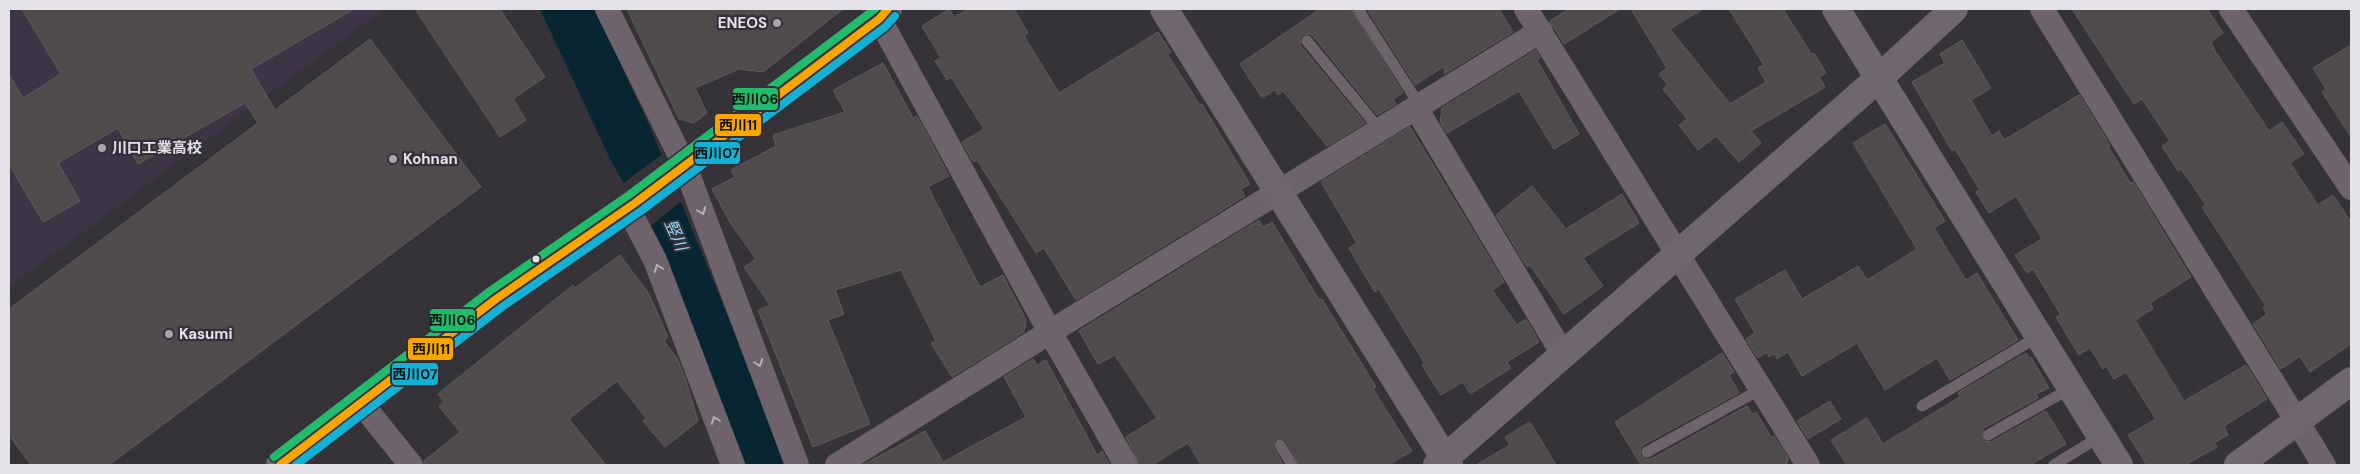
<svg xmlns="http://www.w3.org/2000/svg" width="2360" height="474" viewBox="0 0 2360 474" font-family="'DM Sans','Noto Sans JP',sans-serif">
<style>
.built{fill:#3d3546}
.water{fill:#072631}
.pier{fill:#353238}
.building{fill:#4f4b4c;stroke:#5f5a5b}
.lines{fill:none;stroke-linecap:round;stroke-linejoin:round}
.lane{stroke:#6e636a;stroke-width:11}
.street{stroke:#6e636a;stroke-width:24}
.secondary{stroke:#70666e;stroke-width:28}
.bus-1-casing{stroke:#342f3b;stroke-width:11}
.bus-2-casing{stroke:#342f3b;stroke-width:11}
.bus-3-casing{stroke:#342f3b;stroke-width:11}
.bus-1{stroke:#f7a600;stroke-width:8}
.bus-2{stroke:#13b2d5;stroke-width:8}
.bus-3{stroke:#20bc6c;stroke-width:8}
.oneway{stroke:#b5afb6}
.poi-dot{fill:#a7a4ab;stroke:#342f3b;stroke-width:2}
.bus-dot{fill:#e4e1e9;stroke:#342f3b;stroke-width:2}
.labels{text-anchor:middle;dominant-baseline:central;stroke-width:4.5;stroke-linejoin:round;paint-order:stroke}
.poi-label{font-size:15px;font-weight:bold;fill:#e4e1e9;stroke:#342f3b;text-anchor:start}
.water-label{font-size:16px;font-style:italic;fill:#94dffa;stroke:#342f3b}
.line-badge{stroke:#342f3b;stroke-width:2}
.pale-badge-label{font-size:14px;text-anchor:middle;font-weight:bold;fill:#111}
</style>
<rect width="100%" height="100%" fill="#353238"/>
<path class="built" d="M9,9h375l-375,278z"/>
<path class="water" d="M540,9h55l54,116 140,340h-43l-89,-225 -46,-79z"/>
<path class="pier" d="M664,153l19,47 -36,29 -25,-45z"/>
<g class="building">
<path d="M22,9h332l-103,60 24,41 95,-71 111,148 -372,278h-78l-22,-30v-126l249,-186 -13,-20 -107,61 -20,-36 -60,35 22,38 -37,21 -34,-58v-90l14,24 38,-24z"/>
<path d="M415,9h85l45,68 -32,22 13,21 -26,17z"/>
<path d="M627,9h216l-80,63 -24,-3 -44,19 12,25 -13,10 -15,-4z"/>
<path d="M949,9l5,8 15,-8h45l14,24 -4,3 35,57 99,-61 13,20 -4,2 33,51 2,-1 48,80 -9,5 4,7 -169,104 -32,-52 -8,5 -59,-93 -4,2 -11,-20 22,-13 -33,-52 -4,3 -12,-19 6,-3 -19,-32z"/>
<path d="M1320,9h31l52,84 -10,6 3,5 -19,11 -64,-79 -4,-2 -6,1 -3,4 1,7 64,77 -38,23 -44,-55 -5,4 -3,-5 -13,8 -22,-34z"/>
<path d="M1367,9h132l14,23 -69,42 1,-8 -30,19z"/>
<path d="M1569,9h51l-56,35 -14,-23z"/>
<path d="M1631,9h72l-33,20 60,75 36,-22 -8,-14 6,-3 -35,-56h54l29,46 2,-2 12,20 -7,4 6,10 -74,44 10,12 -22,19 -23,-26 -18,14 -19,-25 8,-6 -24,-30 5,-4 -9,-11 8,-6z"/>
<path d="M2072,9h135l16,24 -12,9 4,9 54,80 13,-9 22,32 -14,9 28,42 15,-10 18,27v122l-41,28 -10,-16 -19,13 -28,-45 14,-10 -4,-6 3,-2 -64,-99 4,-2 -25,-36 -3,2 -16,-25 8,-5 -28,-42 -8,5z"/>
<path d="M1962,40l29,48 -20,12 21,36 7,-5 5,9 75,-45 31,50 -2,1 22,37 3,-1 58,95 -41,26 3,6 -18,11 49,81 62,-36 21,34 -43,27 4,9 -14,8 3,4 -32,18h-38l-19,-30 28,-16 -30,-47 -12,7 -8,-13 -3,3 -13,-21 -11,7 -23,-38 5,-2 -28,-46 -6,4 -12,-18 27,-16 -26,-43 -27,17 -13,-21 4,-2 -25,-41 -3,2 -40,-69 33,-19 -5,-9z"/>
<path d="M2351,45v92l-29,-45 4,-3 -13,-21z"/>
<path d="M1536,50l4,8 -3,2 42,74 -25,15 -35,-58 -72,42 -7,-11 2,-14z"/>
<path d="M883,63l30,55 4,-2 32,60 -21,11 52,100 23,-12 23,45 -2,12 -72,45 -21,-34 5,-2 -35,-71 -66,20 9,24 -16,6 42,104 -57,23 -55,-137 12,-5 -26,-38 12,-8 -25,-35 -19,-35 23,-12 -4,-7 45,-24 -3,-11 72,-23 -12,-22z"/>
<path d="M1885,124l60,97 -11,7 32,52 11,-7 41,67 -68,40 -13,-22 -52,32 -28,-47 -55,33 -14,-24 -11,7 -2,-5 -6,3 -2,-5 -9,6 -12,-19 9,-6 -20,-34 50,-29 17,29 56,-33 9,14 50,-31 -64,-106z"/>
<path d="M1410,127l94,155 -12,8 25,35 9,-6 13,23 -32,20 4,6 -41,26 -7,-12 -22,13 -19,-30 3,-1 -46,-75 -4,3 -14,-23 -12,-21 8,-5 -36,-61z"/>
<path d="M1532,186l34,43 56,-35 17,29 -56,35 20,28 -39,28 -34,-49 -3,2 -31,-52z"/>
<path d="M1259,220l4,7 9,-5 47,78 3,-1 54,88 -3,2 39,62 -23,14h-90l-13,-24 -6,-3 -6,3 -1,5 10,19h-82l-13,-22 -36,22h-12l-14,-28 31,-19 -42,-63 -17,9 -19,-33z"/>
<path d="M620,255l29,39 19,43 -4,4 13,17 8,19 13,44 -33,26 -22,-26 3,-3 -29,-37 -48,38 37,46h-182v-4l36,-29 -21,-26 5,-4 -6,-8 135,-109 2,3z"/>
<path d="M1722,353l12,19 -5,3 10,18 -96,52 -3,6 1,5 5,3h5l96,-53 5,8 4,-2 15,25 3,-1 14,22 -1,7h-146l-26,-43z"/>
<path d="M2026,353l3,5 2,-1 18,31 -13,6 2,4 -54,30 -3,7 3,6 7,1 55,-31 20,33 -36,21h-183l-16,-25 36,-22 16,26 77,-47 -2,-4z"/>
<path d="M1033,359l4,6 9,-5 51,95 5,-4 8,14h-247l62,-34 18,31 83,-45 -22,-40z"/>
<path d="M1830,401l11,18 -33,20 -11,-18z"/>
<path d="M1530,422l26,43h-80l34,-20 -5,-8z"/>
</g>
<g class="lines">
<g class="lane">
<path d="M1358,9l62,97"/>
<path d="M1307,41l73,89"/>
<path d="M1922,406l117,-70"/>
<path d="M1988,435l83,-47"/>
<path d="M1280,445l12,20"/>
<path d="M1647,452l114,-63"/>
<path d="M2054,465l47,-29"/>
</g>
<g class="street">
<path d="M607,9l78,157 112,299"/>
<path d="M874,9l176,323 76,133"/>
<path d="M1526,9l282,456"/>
<path d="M2042,9l282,456"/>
<path d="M2231,9l120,179"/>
<path d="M1416,108l148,248"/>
<path d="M628,208l27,52 78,205"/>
<path d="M361,403l50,62"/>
<path d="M837,465l213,-133 491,-301"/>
</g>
<g class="secondary">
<path d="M1164,9l285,456"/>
<path d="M1836,9l283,456"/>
<path d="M280,465l216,-166 139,-96 244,-184 9,-10"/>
<path d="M1437,465l442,-387 75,-69"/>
<path d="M2238,465l113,-84"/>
</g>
<g class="bus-1-casing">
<path id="bus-1" d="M280,465l216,-166 139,-96 244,-184 9,-10"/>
</g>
<g class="bus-2-casing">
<path id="bus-2" d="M296,465l206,-158 139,-96 244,-184 10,-11"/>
</g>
<g class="bus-3-casing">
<path id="bus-3" d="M274,457l216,-166 139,-96 246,-186"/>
</g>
<use href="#bus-1" class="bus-1"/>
<use href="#bus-2" class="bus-2"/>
<use href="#bus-3" class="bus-3"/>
</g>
<defs><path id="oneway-chevron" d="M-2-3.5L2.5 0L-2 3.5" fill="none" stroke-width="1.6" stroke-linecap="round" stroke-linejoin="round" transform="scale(1.25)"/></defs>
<g class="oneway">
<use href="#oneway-chevron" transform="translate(702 211) rotate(69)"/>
<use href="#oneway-chevron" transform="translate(658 268) rotate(-111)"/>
<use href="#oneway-chevron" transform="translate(759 363) rotate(69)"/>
<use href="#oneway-chevron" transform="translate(715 420) rotate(-111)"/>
</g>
<g class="poi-dot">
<circle cx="777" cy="23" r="5"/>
<circle cx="102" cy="148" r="5"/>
<circle cx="393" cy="159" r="5"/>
<circle cx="169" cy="334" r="5"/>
</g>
<circle class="bus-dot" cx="536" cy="259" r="4.5"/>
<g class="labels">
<g class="poi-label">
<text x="767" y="23" text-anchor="end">ENEOS</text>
<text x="112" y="148">川口工業高校</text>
<text x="403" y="159">Kohnan</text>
<text x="179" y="334">Kasumi</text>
</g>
<g class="water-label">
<text transform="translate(676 235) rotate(66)">竪川</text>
</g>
</g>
<g class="line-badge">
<rect x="732" y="87" width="47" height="24" rx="5" fill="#20bc6c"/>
<rect x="714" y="113" width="48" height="24" rx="5" fill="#f7a600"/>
<rect x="694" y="141" width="47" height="24" rx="5" fill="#13b2d5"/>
<rect x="429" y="308" width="47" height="24" rx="5" fill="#20bc6c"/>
<rect x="407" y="337" width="47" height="24" rx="5" fill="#f7a600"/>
<rect x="391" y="362" width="48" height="24" rx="5" fill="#13b2d5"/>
</g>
<g class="pale-badge-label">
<text x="755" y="104">西川06</text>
<text x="738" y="130">西川11</text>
<text x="717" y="158">西川07</text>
<text x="452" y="325">西川06</text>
<text x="431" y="354">西川11</text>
<text x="415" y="379">西川07</text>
</g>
<rect width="2360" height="474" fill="none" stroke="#e4e1e9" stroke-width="20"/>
</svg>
